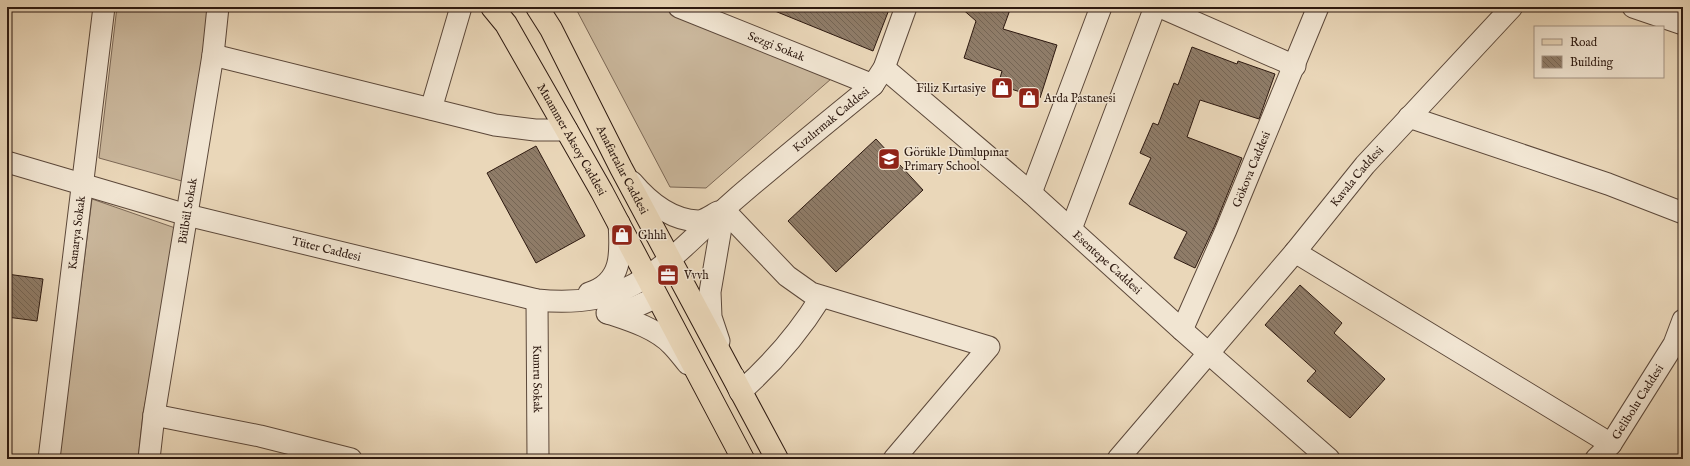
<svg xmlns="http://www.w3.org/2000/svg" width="1690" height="466" viewBox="0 0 1690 466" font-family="'IM FELL English',serif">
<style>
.grass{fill:#cab79c;stroke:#7c6856}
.building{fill:url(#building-back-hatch);stroke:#2d1910}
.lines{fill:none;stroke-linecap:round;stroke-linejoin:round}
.minor-casing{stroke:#5c483a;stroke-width:23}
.major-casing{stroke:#2d1910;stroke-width:24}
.minor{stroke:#f1e5d2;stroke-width:21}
.major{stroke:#ead7b9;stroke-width:22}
.labels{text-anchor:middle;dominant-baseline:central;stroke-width:3;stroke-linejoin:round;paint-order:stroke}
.street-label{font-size:12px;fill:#2d1910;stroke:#f1e5d2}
.poi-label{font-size:12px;fill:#2d1910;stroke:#f1e5d2;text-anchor:start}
</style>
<defs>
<pattern id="building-back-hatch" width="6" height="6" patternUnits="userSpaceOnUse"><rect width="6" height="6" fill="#8f7c68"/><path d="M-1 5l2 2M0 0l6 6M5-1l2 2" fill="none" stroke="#756554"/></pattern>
</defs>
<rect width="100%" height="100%" fill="#ead7b9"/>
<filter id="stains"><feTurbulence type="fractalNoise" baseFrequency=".005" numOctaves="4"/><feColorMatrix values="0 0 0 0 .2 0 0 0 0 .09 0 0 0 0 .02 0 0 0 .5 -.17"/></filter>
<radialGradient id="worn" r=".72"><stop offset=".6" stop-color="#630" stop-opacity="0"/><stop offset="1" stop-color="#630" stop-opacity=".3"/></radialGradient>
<g class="grass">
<path d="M117,7h94l-22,176 -90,-25z"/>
<path d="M575,7h86l170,72 -125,109 -36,-1z"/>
<path d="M92,199l89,31 -38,183 -5,46h-79z"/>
</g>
<g class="building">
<path d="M765,7h125l-17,44z"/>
<path d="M960,7h51l-8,22 54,16 -17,53 -42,-13 4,-14 -38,-13 12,-37z"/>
<path d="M1192,47l45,17 1,-3 37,13 -16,45 -59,-19 -13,37 55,21 -27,67 -20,43 -21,-10 13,-26 -58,-28 22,-46 -11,-5 13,-30 5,2 16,-42 4,2z"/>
<path d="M876,139l47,51 -87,82 -48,-51z"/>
<path d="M536,146l49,90 -49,27 -49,-90z"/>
<path d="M7,274l36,5 -6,42 -30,-4z"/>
<path d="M1300,285l42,38 -8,10 51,46 -35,39 -43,-37 9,-10 -51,-46z"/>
</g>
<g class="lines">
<g class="minor-casing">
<g id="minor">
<path id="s1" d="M679,7l194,78"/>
<path d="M1160,7l135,59"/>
<path d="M1633,7l50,17"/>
<path d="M213,55l282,70 40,5h32"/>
<path id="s2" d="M884,68l147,125 151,137 147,129"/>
<path d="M431,109l30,-102"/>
<path d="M1409,117l199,67 75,29"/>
<path id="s3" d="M7,162l180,53 350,85c29,3 58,2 86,-10 42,-19 74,-57 108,-87 46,-40 94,-79 142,-118l11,-17 22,-61"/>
<path d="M632,182c16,19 38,38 66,39 6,0 14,-6 20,-9"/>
<path d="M1031,193l70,-186"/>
<path d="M724,210l63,66 24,17 178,54 -95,112"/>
<path d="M1071,229l84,-222"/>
<path d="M1295,252l316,192"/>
<path d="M589,293c34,-10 32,-41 30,-70"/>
<path id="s4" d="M537,300l1,159"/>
<path d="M607,313l28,-6 22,-10"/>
<path d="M608,313c21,7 48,15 64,32 6,6 11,13 16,19"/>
<path id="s5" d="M1182,330l44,-100 92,-223"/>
<path d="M719,341l-8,-24 -1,-25 14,-82"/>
<path d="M734,377l6,15c32,-28 58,-58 81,-95"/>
<path d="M154,415l106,21 91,23"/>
<path id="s6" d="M49,459l55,-452"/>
<path id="s7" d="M149,459l5,-44 59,-360 5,-48"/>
<path id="s8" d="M1118,459l177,-207 70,-87 147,-158"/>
<path id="s9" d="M1596,459l15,-15 63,-100 9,-24"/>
</g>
</g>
<g class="major-casing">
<g id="major">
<path id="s10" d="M492,7l14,17 96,168 141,267"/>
<path id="s11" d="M537,7l14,22 70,139 156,291"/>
</g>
</g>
<use href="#minor" class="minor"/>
<use href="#major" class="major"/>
</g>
<defs>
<g id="shop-square" transform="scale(1.15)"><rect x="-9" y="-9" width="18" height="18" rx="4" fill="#8f2418" stroke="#f1e5d2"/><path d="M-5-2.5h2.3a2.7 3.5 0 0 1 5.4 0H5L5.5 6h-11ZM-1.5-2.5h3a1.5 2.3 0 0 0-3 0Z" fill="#fff"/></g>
<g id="school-square" transform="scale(1.15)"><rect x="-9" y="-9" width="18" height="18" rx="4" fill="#8f2418" stroke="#f1e5d2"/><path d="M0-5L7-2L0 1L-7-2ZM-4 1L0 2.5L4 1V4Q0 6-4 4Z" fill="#fff"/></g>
<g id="office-square" transform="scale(1.15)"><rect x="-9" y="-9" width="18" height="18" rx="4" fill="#8f2418" stroke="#f1e5d2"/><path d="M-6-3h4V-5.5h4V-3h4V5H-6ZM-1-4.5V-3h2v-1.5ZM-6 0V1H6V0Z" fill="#fff"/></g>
</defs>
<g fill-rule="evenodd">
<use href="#shop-square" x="1002" y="88"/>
<use href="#shop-square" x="1029" y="98"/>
<use href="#school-square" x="889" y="159"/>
<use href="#shop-square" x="622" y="235"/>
<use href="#office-square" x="668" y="275"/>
</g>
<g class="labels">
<g class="street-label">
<text stroke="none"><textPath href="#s1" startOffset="105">Sezgi Sokak</textPath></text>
<text stroke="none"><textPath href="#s3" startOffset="905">Kızılırmak Caddesi</textPath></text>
<text stroke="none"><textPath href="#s10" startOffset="155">Muammer Aksoy Caddesi</textPath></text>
<text stroke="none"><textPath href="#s5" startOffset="175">Gökova Caddesi</textPath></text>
<text stroke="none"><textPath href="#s11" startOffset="184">Anafartalar Caddesi</textPath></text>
<text stroke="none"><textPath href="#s8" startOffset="370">Kavala Caddesi</textPath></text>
<text stroke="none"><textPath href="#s7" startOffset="251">Bülbül Sokak</textPath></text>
<text stroke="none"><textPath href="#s6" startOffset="228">Kanarya Sokak</textPath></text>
<text stroke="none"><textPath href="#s3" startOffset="331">Tüter Caddesi</textPath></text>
<text stroke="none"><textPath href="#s2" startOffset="296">Esentepe Caddesi</textPath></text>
<text stroke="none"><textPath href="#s4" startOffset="79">Kumru Sokak</textPath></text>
<text stroke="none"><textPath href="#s9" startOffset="71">Gelibolu Caddesi</textPath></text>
</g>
<g class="poi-label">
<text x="986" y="88" text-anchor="end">Filiz Kırtasiye</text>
<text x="1044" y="98">Arda Pastanesi</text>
<text x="904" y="152">Görükle Dumlupınar<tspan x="904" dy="14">Primary School</tspan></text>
<text x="638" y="235">Ghhh</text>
<text x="684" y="275">Vvvh</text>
</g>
</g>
<rect width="1690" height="466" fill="none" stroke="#ead7b9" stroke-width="24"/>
<rect x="8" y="8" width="1674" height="450" fill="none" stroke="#2d1910" stroke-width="2"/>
<rect x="12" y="12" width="1666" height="442" fill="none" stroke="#2d1910"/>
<rect x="1534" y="26" width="130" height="52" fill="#f1e5d2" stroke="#a39384"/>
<rect x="1542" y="39" width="20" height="6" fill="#ead7b9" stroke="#a39384"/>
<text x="1570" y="46" font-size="12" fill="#2d1910">Road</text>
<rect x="1542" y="56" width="20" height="12" fill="url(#building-back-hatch)" stroke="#a39384"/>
<text x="1570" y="66" font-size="12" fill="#2d1910">Building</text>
<rect width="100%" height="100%" filter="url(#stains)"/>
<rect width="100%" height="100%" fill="url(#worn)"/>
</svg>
